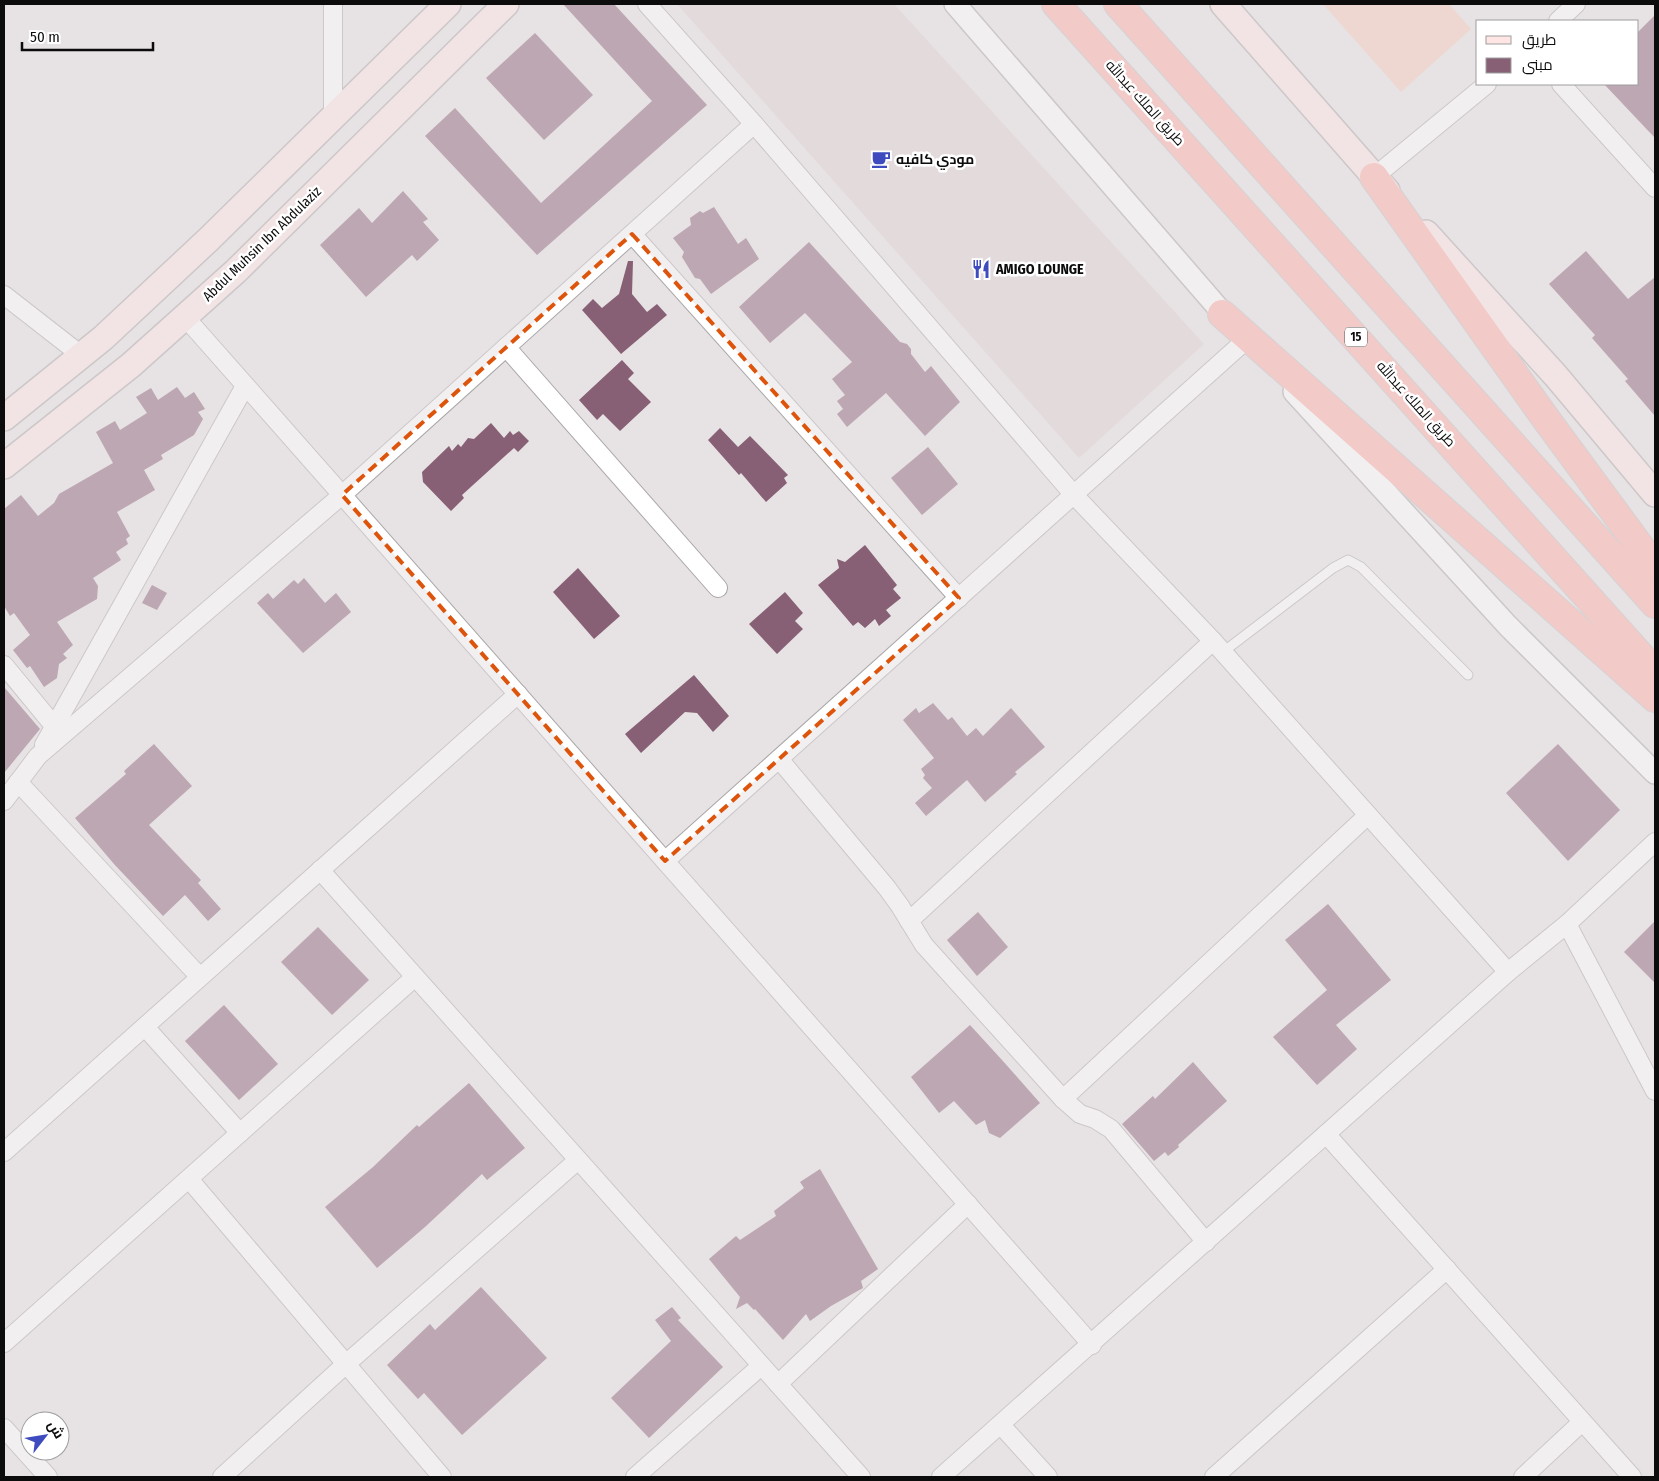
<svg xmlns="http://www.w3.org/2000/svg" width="1659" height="1481" viewBox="0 0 1659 1481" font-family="'Fira Sans Condensed',Cairo,sans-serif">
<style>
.built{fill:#ded1d3}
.garden{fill:#f5cbba}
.building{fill:#886075}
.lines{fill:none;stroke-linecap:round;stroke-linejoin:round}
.service-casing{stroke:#aba7a7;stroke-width:11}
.minor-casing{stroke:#aba7a7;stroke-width:20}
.tertiary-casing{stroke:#aba7a7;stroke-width:24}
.secondary-casing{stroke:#aba7a7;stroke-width:28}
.motorway-casing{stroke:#c0c0c0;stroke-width:30}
.service{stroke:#fff;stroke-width:9}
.minor{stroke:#fff;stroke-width:18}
.tertiary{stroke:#fff;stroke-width:21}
.secondary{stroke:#ffe6e4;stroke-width:25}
.motorway{stroke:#feada6;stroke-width:28}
.marked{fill:none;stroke:#dd550c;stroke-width:4;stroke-dasharray:10 6;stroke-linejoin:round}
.labels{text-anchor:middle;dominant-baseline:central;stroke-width:5;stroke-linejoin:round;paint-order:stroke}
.shield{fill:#fff;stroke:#565555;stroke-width:1}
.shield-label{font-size:12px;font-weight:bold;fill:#0d0c0c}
.street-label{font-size:14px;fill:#0d0c0c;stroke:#fff}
.poi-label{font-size:14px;font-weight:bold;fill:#0d0c0c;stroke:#fff;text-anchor:start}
</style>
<rect width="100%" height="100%" fill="#e7e2e3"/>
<path class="built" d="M677,4h217l310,340 -125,114z"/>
<path class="garden" d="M1323,4h126l22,25 -70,63z"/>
<g class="building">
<path d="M563,4h51l93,101 -170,150 -112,-119 30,-28 86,95 111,-102z"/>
<path d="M1655,15v123l-51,-54h34v-52z"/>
<path d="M535,33l58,62 -49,45 -58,-62z"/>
<path d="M403,191l25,28 -5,3 16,18 -22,21 -5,-6 -46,42 -46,-52 39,-37 13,15z"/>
<path d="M714,207l24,37 8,-6 13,21 -48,35 -11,-15 -5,-1 -13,-21 2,-5 -11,-14 18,-13 -1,-7 10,-7 3,2z"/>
<path d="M809,242l91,100 7,2 4,5v5l14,18 6,-6 29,36 -35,34 -39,-43 -39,34 -10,-13 6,-5 -6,-8 8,-6 -13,-16 20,-17 -47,-49 -35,30 -31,-36z"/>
<path d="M1586,251l42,48 27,-22v139l-30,-35 3,-2 -36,-41 3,-3 -46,-51z"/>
<path d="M628,261h5l-1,33 15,18 10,-8 10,11 -46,39 -39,-44 11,-11 9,9 17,-14z"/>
<path d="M622,360l12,13 -6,6 23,23 -31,29 -17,-17 -6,6 -18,-20z"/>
<path d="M177,387l8,11 9,-6 11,17 -7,3 5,7 -9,16 -33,20 2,4 -19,11 11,20 -38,22 13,24 -4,3 2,5 -12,8 5,8 -28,18 5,8 -1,13 -40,23 16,23 -10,9 4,4 -8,6 -2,14 -13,9 -14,-21 -3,2 -14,-18 17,-15 -16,-22 -4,3 -6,-10v-97l17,-14 17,21 16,-13 5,-9 54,-31 -17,-31 19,-11 5,9 27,-17 -11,-16 15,-9 7,12z"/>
<path d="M491,423l13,15 6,-7 3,4 6,-4 10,10 -11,11 -4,-4 -52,47 2,3 -13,13 -28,-29 -1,-10 27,-26 3,5 6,-7 3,3 7,-9 6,1z"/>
<path d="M720,428l18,19 12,-11 38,39 -4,3 3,5 -21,19 -25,-29 -2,2 -31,-35z"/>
<path d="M928,447l30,37 -36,31 -31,-37z"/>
<path d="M865,545l32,40 -4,4 8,9 -15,12 5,6 -12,10 -4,-7 -10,9 -7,-6 -5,4 -35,-41 21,-17 -2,-9 8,3z"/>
<path d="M578,568l42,48 -26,23 -41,-47z"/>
<path d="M304,578l21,25 11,-10 15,19 -48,41 -46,-50 11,-10 5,6 21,-19 4,4z"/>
<path d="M152,585l15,8 -10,17 -15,-7z"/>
<path d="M785,592l18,21 -8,8 8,8 -26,25 -28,-30z"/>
<path d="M694,675l35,41 -16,16 -16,-19 -12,-1 -44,41 -16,-19z"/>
<path d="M4,687l36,42 -36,44z"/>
<path d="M933,703l15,17 4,-3 15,19 9,-8 7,8 28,-28 34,39 -30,25 2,2 -32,28 -18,-22 -41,36 -11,-13 17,-15 -9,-10 2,-3 -4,-6 13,-11 -31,-38 13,-12 3,5z"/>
<path d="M154,744l38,42 -43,39 52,55 -3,3 23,26 -13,12 -23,-26 -22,21 -49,-52 -39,-46 51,-44 -2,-3z"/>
<path d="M1558,744l62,66 -52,51 -62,-68z"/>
<path d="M1328,904l63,76 -55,45 21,24 -40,36 -44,-48 54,-47 -42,-50z"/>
<path d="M978,912l30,35 -31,29 -30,-36z"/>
<path d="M1655,921v62l-31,-31z"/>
<path d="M318,927l51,53 -37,35 -51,-53z"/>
<path d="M224,1005l54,59 -39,36 -54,-59z"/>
<path d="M970,1025l32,35 38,43 -40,35 -11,-5 -4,-13 -9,5 -22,-24 -15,12 -28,-36z"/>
<path d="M1193,1062l34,39 -49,44 1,2 -11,9 -3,-4 -11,9 -32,-37 31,-28 2,3z"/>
<path d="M469,1083l56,65 -38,32 -5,-6 -57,53 -48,41 -52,-61 48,-40 44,-42 2,2z"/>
<path d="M820,1169l58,100 -17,12 2,7 -32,18 -21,15 -4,-7 -23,26 -28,-31 -1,1 -7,-7 -11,6 4,-12 -31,-38 27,-23 4,4 36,-24 -2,-5 30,-23 -4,-6z"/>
<path d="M481,1287l66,71 -85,77 -38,-42 -6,6 -31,-34 43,-41 5,6z"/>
<path d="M672,1307l9,11 -3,2 45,47 -74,71 -38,-40 60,-57 -16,-21z"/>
</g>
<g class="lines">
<g class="service-casing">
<path id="service" d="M1223,652l110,-84 15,-8 13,7 107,108"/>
</g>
<g class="minor-casing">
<g id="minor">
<path d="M333,4v112"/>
<path d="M647,4l107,120 320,371 139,146 295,331"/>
<path d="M1558,21l18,-17"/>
<path d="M1561,84l94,104"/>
<path d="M1374,177l113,-93"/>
<path d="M632,234l327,364"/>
<path d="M4,295l77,60"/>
<path d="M185,317l907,1028"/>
<path d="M506,347l212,241"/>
<path d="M4,665l51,62"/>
<path d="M44,745l201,-359"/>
<path d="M779,759l108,129 13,18 24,39 139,154 17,15 15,5 16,10 95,113"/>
<path d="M18,782l181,194"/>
<path d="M4,801l34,-45 304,-261 412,-371"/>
<path d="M665,861l581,-521"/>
<path d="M320,870l541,607"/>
<path d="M909,921l304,-280"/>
<path d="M1567,924l88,167"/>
<path d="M145,1027l95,106"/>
<path d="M1063,1099l305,-284"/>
<path d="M1326,1134l306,343"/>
<path d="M4,1152l514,-458"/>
<path d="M189,1179l253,298"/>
<path d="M4,1343l411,-366"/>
<path d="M778,1384l190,-180"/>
<path d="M1001,1425l47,52"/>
<path d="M4,1428l44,49"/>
<path d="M222,1477l124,-113 232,-204"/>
<path d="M635,1477l126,-111"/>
<path d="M941,1477l567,-505 59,-48 88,-82"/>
<path d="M1214,1477l233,-208"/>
<path d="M1523,1477l59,-55"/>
</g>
</g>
<g class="tertiary-casing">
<g id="tertiary">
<path d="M955,4l278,321"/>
<path d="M1294,392l214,234 147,147"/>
</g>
</g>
<g class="secondary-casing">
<g id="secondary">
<path d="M1223,4l164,187"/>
<path d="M1426,233l130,143 99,118"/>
<path d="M4,418l99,-80 105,-98 240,-236"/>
<path d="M4,466l127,-101 105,-94 270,-267"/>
</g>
</g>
<g class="motorway-casing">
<g id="motorway">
<path d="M1056,4l599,668"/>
<path d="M1118,4l537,600"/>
<path d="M1374,177l172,242 109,148"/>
<path d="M1222,314l433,384"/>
</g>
</g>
<use href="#service" class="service"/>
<use href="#minor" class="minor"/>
<use href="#tertiary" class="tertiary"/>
<use href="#secondary" class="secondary"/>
<use href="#motorway" class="motorway"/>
</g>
<path d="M0 0H1659V1481H0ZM632,234l327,364 -294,263 -323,-366z" fill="#e7e2e3" fill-opacity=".55" fill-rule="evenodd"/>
<path class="marked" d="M632,234l327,364 -294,263 -323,-366z"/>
<defs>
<g id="cafe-bare" transform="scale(1.5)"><path d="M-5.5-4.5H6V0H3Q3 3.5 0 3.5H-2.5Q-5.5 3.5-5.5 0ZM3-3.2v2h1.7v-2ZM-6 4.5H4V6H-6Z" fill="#3d4bbf" stroke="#fff" stroke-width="2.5" paint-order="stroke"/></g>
<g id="restaurant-bare" transform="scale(1.5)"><path d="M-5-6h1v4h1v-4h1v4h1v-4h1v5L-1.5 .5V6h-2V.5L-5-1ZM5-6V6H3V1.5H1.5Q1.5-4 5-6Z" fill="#3d4bbf" stroke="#fff" stroke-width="2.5" paint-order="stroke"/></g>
</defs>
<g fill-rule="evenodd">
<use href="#cafe-bare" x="881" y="159"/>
<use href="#restaurant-bare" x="981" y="269"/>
</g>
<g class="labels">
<rect class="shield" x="1345" y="327.5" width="22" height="19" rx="4"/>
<g class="shield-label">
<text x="1356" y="337">15</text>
</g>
<g class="street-label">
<text transform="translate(1145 103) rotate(48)">طريق الملك عبدالله</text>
<text transform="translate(262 244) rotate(-44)">Abdul Muhsin Ibn Abdulaziz</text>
<text transform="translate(1416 404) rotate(48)">طريق الملك عبدالله</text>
</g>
<g class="poi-label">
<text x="896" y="159">مودي كافيه</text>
<text x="996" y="269">AMIGO LOUNGE</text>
</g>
</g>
<rect width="1659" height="1481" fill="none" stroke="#0d0c0c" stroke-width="10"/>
<rect x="1476" y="20" width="162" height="65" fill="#ffffff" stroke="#9e9e9e"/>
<rect x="1486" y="36" width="25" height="8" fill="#ffe6e4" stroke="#9e9e9e"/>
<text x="1522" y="45" font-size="15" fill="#0d0c0c">طريق</text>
<rect x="1486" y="58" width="25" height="15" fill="#886075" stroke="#9e9e9e"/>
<text x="1522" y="70" font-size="15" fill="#0d0c0c">مبنى</text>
<g transform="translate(45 1436) rotate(59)"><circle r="24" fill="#ffffff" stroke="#9e9e9e"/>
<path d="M0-4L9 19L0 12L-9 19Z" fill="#3d4bbf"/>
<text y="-8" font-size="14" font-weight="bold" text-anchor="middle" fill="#0d0c0c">ش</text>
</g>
<path d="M22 42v8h131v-8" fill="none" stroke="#0d0c0c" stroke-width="2.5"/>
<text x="30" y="42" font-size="15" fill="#0d0c0c" stroke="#ffffff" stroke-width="4" paint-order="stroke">50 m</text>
</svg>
